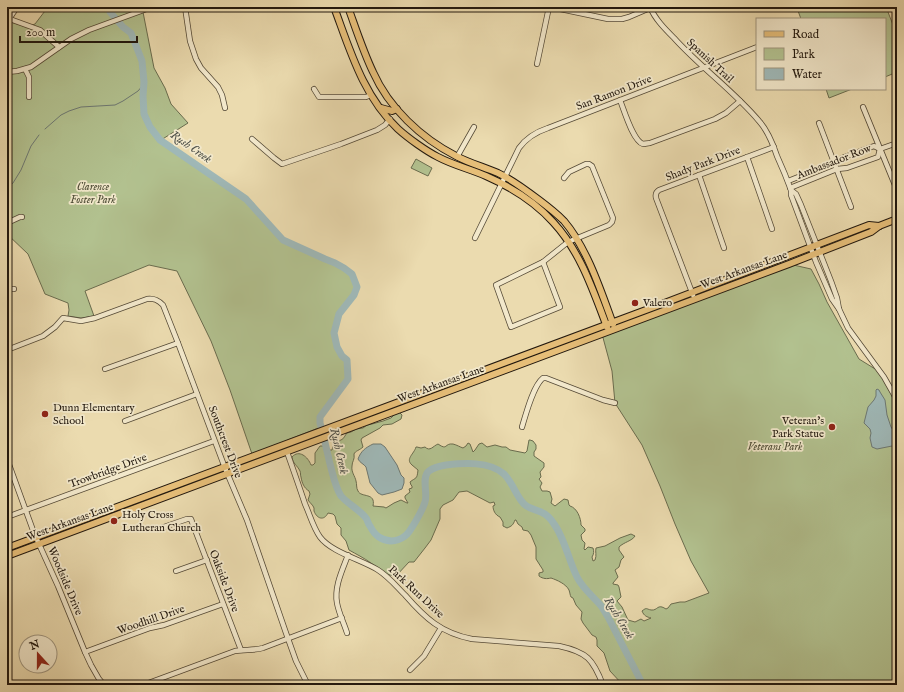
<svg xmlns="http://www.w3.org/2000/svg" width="904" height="692" viewBox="0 0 904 692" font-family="'IM FELL English',serif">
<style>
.green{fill:#b2c18f;stroke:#6a6c4e}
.water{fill:#9fb8b7;stroke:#6d7873}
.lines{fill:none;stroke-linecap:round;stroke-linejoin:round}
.stream{stroke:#6d7873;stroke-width:1}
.river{stroke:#9fb8b7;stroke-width:7}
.minor-casing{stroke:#544936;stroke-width:6}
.major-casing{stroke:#22180e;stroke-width:8}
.minor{stroke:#f2e8cb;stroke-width:4.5}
.major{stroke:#e6be78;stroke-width:6}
.poi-dot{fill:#8f2418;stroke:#f2e8cb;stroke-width:1.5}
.labels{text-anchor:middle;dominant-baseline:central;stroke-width:3.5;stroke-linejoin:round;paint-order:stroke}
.street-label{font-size:11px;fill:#22180e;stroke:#f2e8cb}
.park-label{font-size:11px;font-style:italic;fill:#4d4b35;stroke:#f2e8cb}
.poi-label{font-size:11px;fill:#22180e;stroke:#f2e8cb;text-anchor:start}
.water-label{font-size:12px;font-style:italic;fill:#4e5049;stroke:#f2e8cb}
</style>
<rect width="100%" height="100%" fill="#ebdbaf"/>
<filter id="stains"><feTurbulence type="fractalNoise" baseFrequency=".005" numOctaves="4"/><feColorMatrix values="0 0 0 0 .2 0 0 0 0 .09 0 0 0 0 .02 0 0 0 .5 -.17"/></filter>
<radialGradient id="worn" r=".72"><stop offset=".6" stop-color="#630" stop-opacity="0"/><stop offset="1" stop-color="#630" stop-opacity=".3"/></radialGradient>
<g class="green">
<path d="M48,7h94l12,61 11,20 6,16 17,19 -27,17 85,59 37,41 42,19 10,4 9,5 8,6 5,13 -3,8 -15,19 -5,19 3,14 5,9 5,4 1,19 -28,38 1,10 -69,27 -22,-64 -19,-49 -34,-70 -28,-6 -64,26 9,25 -13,2 -13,-2 1,-6 -1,-7 -23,-9 -17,-40 -21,-20v-213l20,6 8,-3z"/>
<path d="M798,7h88l9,23h2v42l-12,5v-58h-84l-4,-11z"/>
<path d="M826,89h26l-23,9z"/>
<path d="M416,159l16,9 -4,8 -17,-8z"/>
<path d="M789,264l22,5 8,15 8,18 32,57 21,13 17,31v282h-274l-13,-14 -6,-18 -7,-7v-6l-1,-3 -4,-2 -9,-12 -2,-4 1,-7 -6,-7 -3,-7 -2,-1c-1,-2 -1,-4 -2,-7 -3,-6 -12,-10 -18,-12 -4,1 -8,1 -12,-2v-3l4,-1v-2l-7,-11v-12l-5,-12 -3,-4 -5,-1 -1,-3 -4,-3 -2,-4h-1c-2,5 -3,6 -8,8l-4,-2v-4l-3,-5c-5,-2 -7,-7 -7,-11l2,-1 -1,-3 -4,1 -23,-12 -8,1 -6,8 -10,5 -3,4v10l-9,21 -6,8 -11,14h-5l-13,14c-10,0 -18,-8 -25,-13 -7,-5 -15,-9 -22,-13l-3,-9 -5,-6v-7l-4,-4 -2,-8 -2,-2 -5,-1c-4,8 -11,6 -14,-2 0,-1 0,-2 0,-3 -1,-3 -4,-5 -6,-8l2,-6 -1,-3c-5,-3 -7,-8 -8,-14 -1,-3 0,-3 -1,-6 -3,-6 -7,-7 -8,-14 7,-8 16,0 19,8h2l2,-2v-10l5,-7h4l6,4h2l2,-8c3,-2 5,-1 7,-2 3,-1 4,-5 6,-7l4,-1 5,-3 7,-1 4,-3 5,-1 11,-3 8,-3 4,-4 4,-2 3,3 -1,4 -9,5 -9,1 -3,3 -18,10 -1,2 2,7c-3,3 -8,4 -9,7 1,6 -2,7 -2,12 -1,6 3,10 4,15 1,3 0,7 2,10 3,7 18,1 15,15l11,1 2,1 8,-5 7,-3 6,3h1l-3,-5v-2l5,-4 -1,-3 3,-1v-2l-1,-1 -1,-3c6,-5 7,-2 8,-12 -2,-2 -4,-3 -6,-5 -7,-6 2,-11 4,-18h1l4,1 4,-1c5,5 8,-1 13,-3 10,7 6,-1 15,0 4,1 7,3 10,4l3,-2 2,-3 2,1 3,8 2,-2 4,-6 3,-1 5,4 8,-2 7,2h4l4,3 15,3 2,-2 2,-11h1l3,1 3,4v4l-2,3v4l10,7v4l-4,5 1,5 -2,2 3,4 -2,4 2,4h5l3,1 2,7 -1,4 4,3 9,-7 4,1 1,5 1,1c7,2 11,12 11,19l4,4v2l-4,4 1,5 3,3 -1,6 1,1 3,-3 5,1c1,3 1,6 -1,9l1,4 2,-1c2,-5 0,-8 1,-12l9,-2 15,-8 11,-4 4,2c-3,5 -11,6 -16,11v3l5,7 -3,3 -2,7 -4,3 3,7 -5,6v1l5,1 1,2 2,10 -4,4 5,6 6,13 7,2 6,-3 3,2 7,-3c-4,-1 -7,-2 -9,-7 5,-4 4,-2 9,-1 7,1 6,-7 15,-1l2,-1 3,-4 9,-2h5l24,-9 -18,-32 -16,-37 -15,-38 -18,-41 -27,-42 -3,-32 -10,-37z"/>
</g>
<g class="water">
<path d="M877,389l2,1 1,2 5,8 2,15 4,12 6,9v9l-20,4 -5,-2 -2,-9 1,-5 -1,-4 -6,-6 4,-16 6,-7 2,-4v-6z"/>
<path d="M373,444h8l4,3 12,18 4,10 3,3v5l-2,6 -8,3 -12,3 -4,-2 -8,-10 -4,-16c-2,-3 -6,-4 -8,-8 3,-8 7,-11 15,-15z"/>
</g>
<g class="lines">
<g class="stream">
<path d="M45,129l16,-14 8,-4 12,-4 34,-2 8,-4 15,-10 6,-7"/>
<path d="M7,188l6,-5 8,-13 10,-24 8,-11"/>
</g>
<path class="river" d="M110,7v5l13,15 8,6 11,28 2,21 -1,14 1,18 6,13 10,13 86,59 37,41 42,19 10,4 9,5 8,6 5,13 -3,8 -15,19 -5,19 3,14 5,9 5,4 1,19 -28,38v6c4,14 7,28 10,41 3,11 5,23 11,32 7,8 19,14 25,22 2,3 2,6 4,8 5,10 11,14 21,15 4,0 10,-2 14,-5 5,-3 18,-27 20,-34 3,-9 -4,-25 4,-31 5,-4 11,-5 17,-6 18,-2 43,-4 58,9 9,9 12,22 20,30 5,5 11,5 17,8 5,2 10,7 13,12 10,13 15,37 23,53 6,12 16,19 25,30 2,3 4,7 6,10l35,68"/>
<g class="minor-casing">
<g id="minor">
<path d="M185,7l5,34 6,18 5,9 17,19 4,8 3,13"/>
<path d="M551,7l57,12h14l7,-2 21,-9"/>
<path d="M650,7c5,12 15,22 24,31 27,30 60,53 85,83 9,10 14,23 18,35 5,11 10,23 14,34v5l25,67 16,37 7,10"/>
<path d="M7,18l33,12 11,10 8,7"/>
<path d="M9,19l8,-12"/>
<path d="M537,64l12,-57"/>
<path d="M25,69l4,8v20"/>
<path d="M7,72l10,-1 14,-4 40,-28 18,-9 63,-23"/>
<path d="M314,89l5,8h47l5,-2"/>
<path d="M620,100c4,10 13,41 23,44 1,0 6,-1 7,-1l65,-24 11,-6 14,-12"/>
<path d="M863,107l34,83"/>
<path d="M819,123l32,84"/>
<path d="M252,139l22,19 8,6 59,-20 36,-14 8,-5 5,-6"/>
<path d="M457,157l17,-30"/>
<path d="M747,157l25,72"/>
<path d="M699,175l25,73"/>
<path d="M788,181l46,-18 8,-5 32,-12 6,3 17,-6"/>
<path d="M790,188l47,-19 10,-1 31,-11 2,-8"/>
<path d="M791,190l5,4 5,11 30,76 6,17 2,11 9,19 36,49 13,23"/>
<path d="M7,223l13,-6h2"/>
<path d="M475,238l44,-90c8,-11 17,-16 29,-20l209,-81"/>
<path d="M543,262l17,45 -49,20 -15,-42z"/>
<path d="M543,262l25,-20 41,-17 3,-3 1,-4 -21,-52 -3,-2h-3l-17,8 -5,6"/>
<path d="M7,289h7"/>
<path d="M693,295l-37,-97c-1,-4 0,-6 3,-8l115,-43"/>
<path d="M7,350l36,-14 12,-9 8,-9 18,3 14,-3 52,-19c7,-1 11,1 16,6l15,38 47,125 22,52 39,113 10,28 12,24"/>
<path d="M105,369l73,-26"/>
<path d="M125,421l72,-27"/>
<path d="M522,427c4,-13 11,-41 21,-49h3l57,22 12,3"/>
<path d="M287,452c6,17 12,34 18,52 5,11 8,23 15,33 11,15 42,23 58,33 11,7 18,16 27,25 20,23 36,38 67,44l87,7c28,6 34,13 44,39"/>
<path d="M7,459l27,74 24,53 27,66 6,13 8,14 5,6"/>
<path d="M7,517l207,-76"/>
<path d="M161,528l26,-9h4l1,3 49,128"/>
<path d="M176,571l31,-11"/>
<path d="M347,633c-3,-10 -8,-19 -10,-30 -3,-16 5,-32 11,-48"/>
<path d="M85,652l65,-24 14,-3 59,-21"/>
<path d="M410,670l14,-14 17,-28"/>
<path d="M143,685l92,-34c9,-2 19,0 28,-3l79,-30"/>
</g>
</g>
<g class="major-casing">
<g id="major">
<path d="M334,7c16,43 29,89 64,122 10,9 28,22 40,28 15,8 32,12 48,19 25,11 49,26 67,46 27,29 40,68 54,105"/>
<path d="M348,7c8,22 15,44 25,65 16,36 48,66 83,84 13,7 28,11 42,17 15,7 28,17 41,27 8,6 17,13 25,21 23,27 37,70 49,103"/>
<path d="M381,108l11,3 5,-2"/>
<path d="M7,548l647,-241 215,-82 10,1"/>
<path d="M7,556l782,-292 82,-32 8,-6 18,-7"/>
</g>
</g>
<use href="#minor" class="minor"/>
<use href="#major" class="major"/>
</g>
<g class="poi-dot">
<circle cx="635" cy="303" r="4"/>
<circle cx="45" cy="414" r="4"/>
<circle cx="832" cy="427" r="4"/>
<circle cx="114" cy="521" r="4"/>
</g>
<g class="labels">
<g class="street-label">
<text transform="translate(710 61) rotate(43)">Spanish Trail</text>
<text transform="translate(614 93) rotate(-21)">San Ramon Drive</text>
<text transform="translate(834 162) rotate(-21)">Ambassador Row</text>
<text transform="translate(703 164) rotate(-21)">Shady Park Drive</text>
<text transform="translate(744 270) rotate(-20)">West Arkansas Lane</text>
<text transform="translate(441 384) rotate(-20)">West Arkansas Lane</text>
<text transform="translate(225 442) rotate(69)">Southcrest Drive</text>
<text transform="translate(108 471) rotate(-20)">Trowbridge Drive</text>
<text transform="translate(70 522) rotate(-20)">West Arkansas Lane</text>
<text transform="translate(65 581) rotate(67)">Woodside Drive</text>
<text transform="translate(224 581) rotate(69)">Oakside Drive</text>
<text transform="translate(416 592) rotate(43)">Park Run Drive</text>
<text transform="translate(151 620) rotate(-19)">Woodhill Drive</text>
</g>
<g class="park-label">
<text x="93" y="187">Clarence<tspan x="93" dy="13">Foster Park</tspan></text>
<text x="775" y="447">Veterans Park</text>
</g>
<g class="poi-label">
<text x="643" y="303">Valero</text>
<text x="53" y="408">Dunn Elementary<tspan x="53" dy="13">School</tspan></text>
<text x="824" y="421" text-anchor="end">Veteran's<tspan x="824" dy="13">Park Statue</tspan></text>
<text x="122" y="515">Holy Cross<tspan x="122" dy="13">Lutheran Church</tspan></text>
</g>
<g class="water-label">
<text transform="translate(191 147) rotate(35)">Rush Creek</text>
<text transform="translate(339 451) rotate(77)">Rush Creek</text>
<text transform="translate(619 618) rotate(59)">Rush Creek</text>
</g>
</g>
<rect width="904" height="692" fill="none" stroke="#ebdbaf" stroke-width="24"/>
<rect x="8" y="8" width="888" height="676" fill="none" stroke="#22180e" stroke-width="2"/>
<rect x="12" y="12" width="880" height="668" fill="none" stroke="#22180e"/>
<rect x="756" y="18" width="130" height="72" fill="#f2e8cb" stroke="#9f957f"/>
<rect x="764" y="31" width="20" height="6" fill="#e6be78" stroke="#9f957f"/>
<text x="792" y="38" font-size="12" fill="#22180e">Road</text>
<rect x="764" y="48" width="20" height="12" fill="#b2c18f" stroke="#9f957f"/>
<text x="792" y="58" font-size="12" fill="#22180e">Park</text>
<rect x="764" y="68" width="20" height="12" fill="#9fb8b7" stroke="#9f957f"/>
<text x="792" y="78" font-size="12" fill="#22180e">Water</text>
<g transform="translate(38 654) rotate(339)"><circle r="19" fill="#f2e8cb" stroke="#9f957f"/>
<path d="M0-3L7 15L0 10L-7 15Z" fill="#8f2418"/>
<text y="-6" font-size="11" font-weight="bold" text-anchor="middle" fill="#22180e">N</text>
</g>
<path d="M20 36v6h117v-6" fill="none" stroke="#22180e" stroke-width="2"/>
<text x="26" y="36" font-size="12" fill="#22180e" stroke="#f2e8cb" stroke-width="3" paint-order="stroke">200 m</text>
<rect width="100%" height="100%" filter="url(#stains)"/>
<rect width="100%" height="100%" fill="url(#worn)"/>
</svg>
